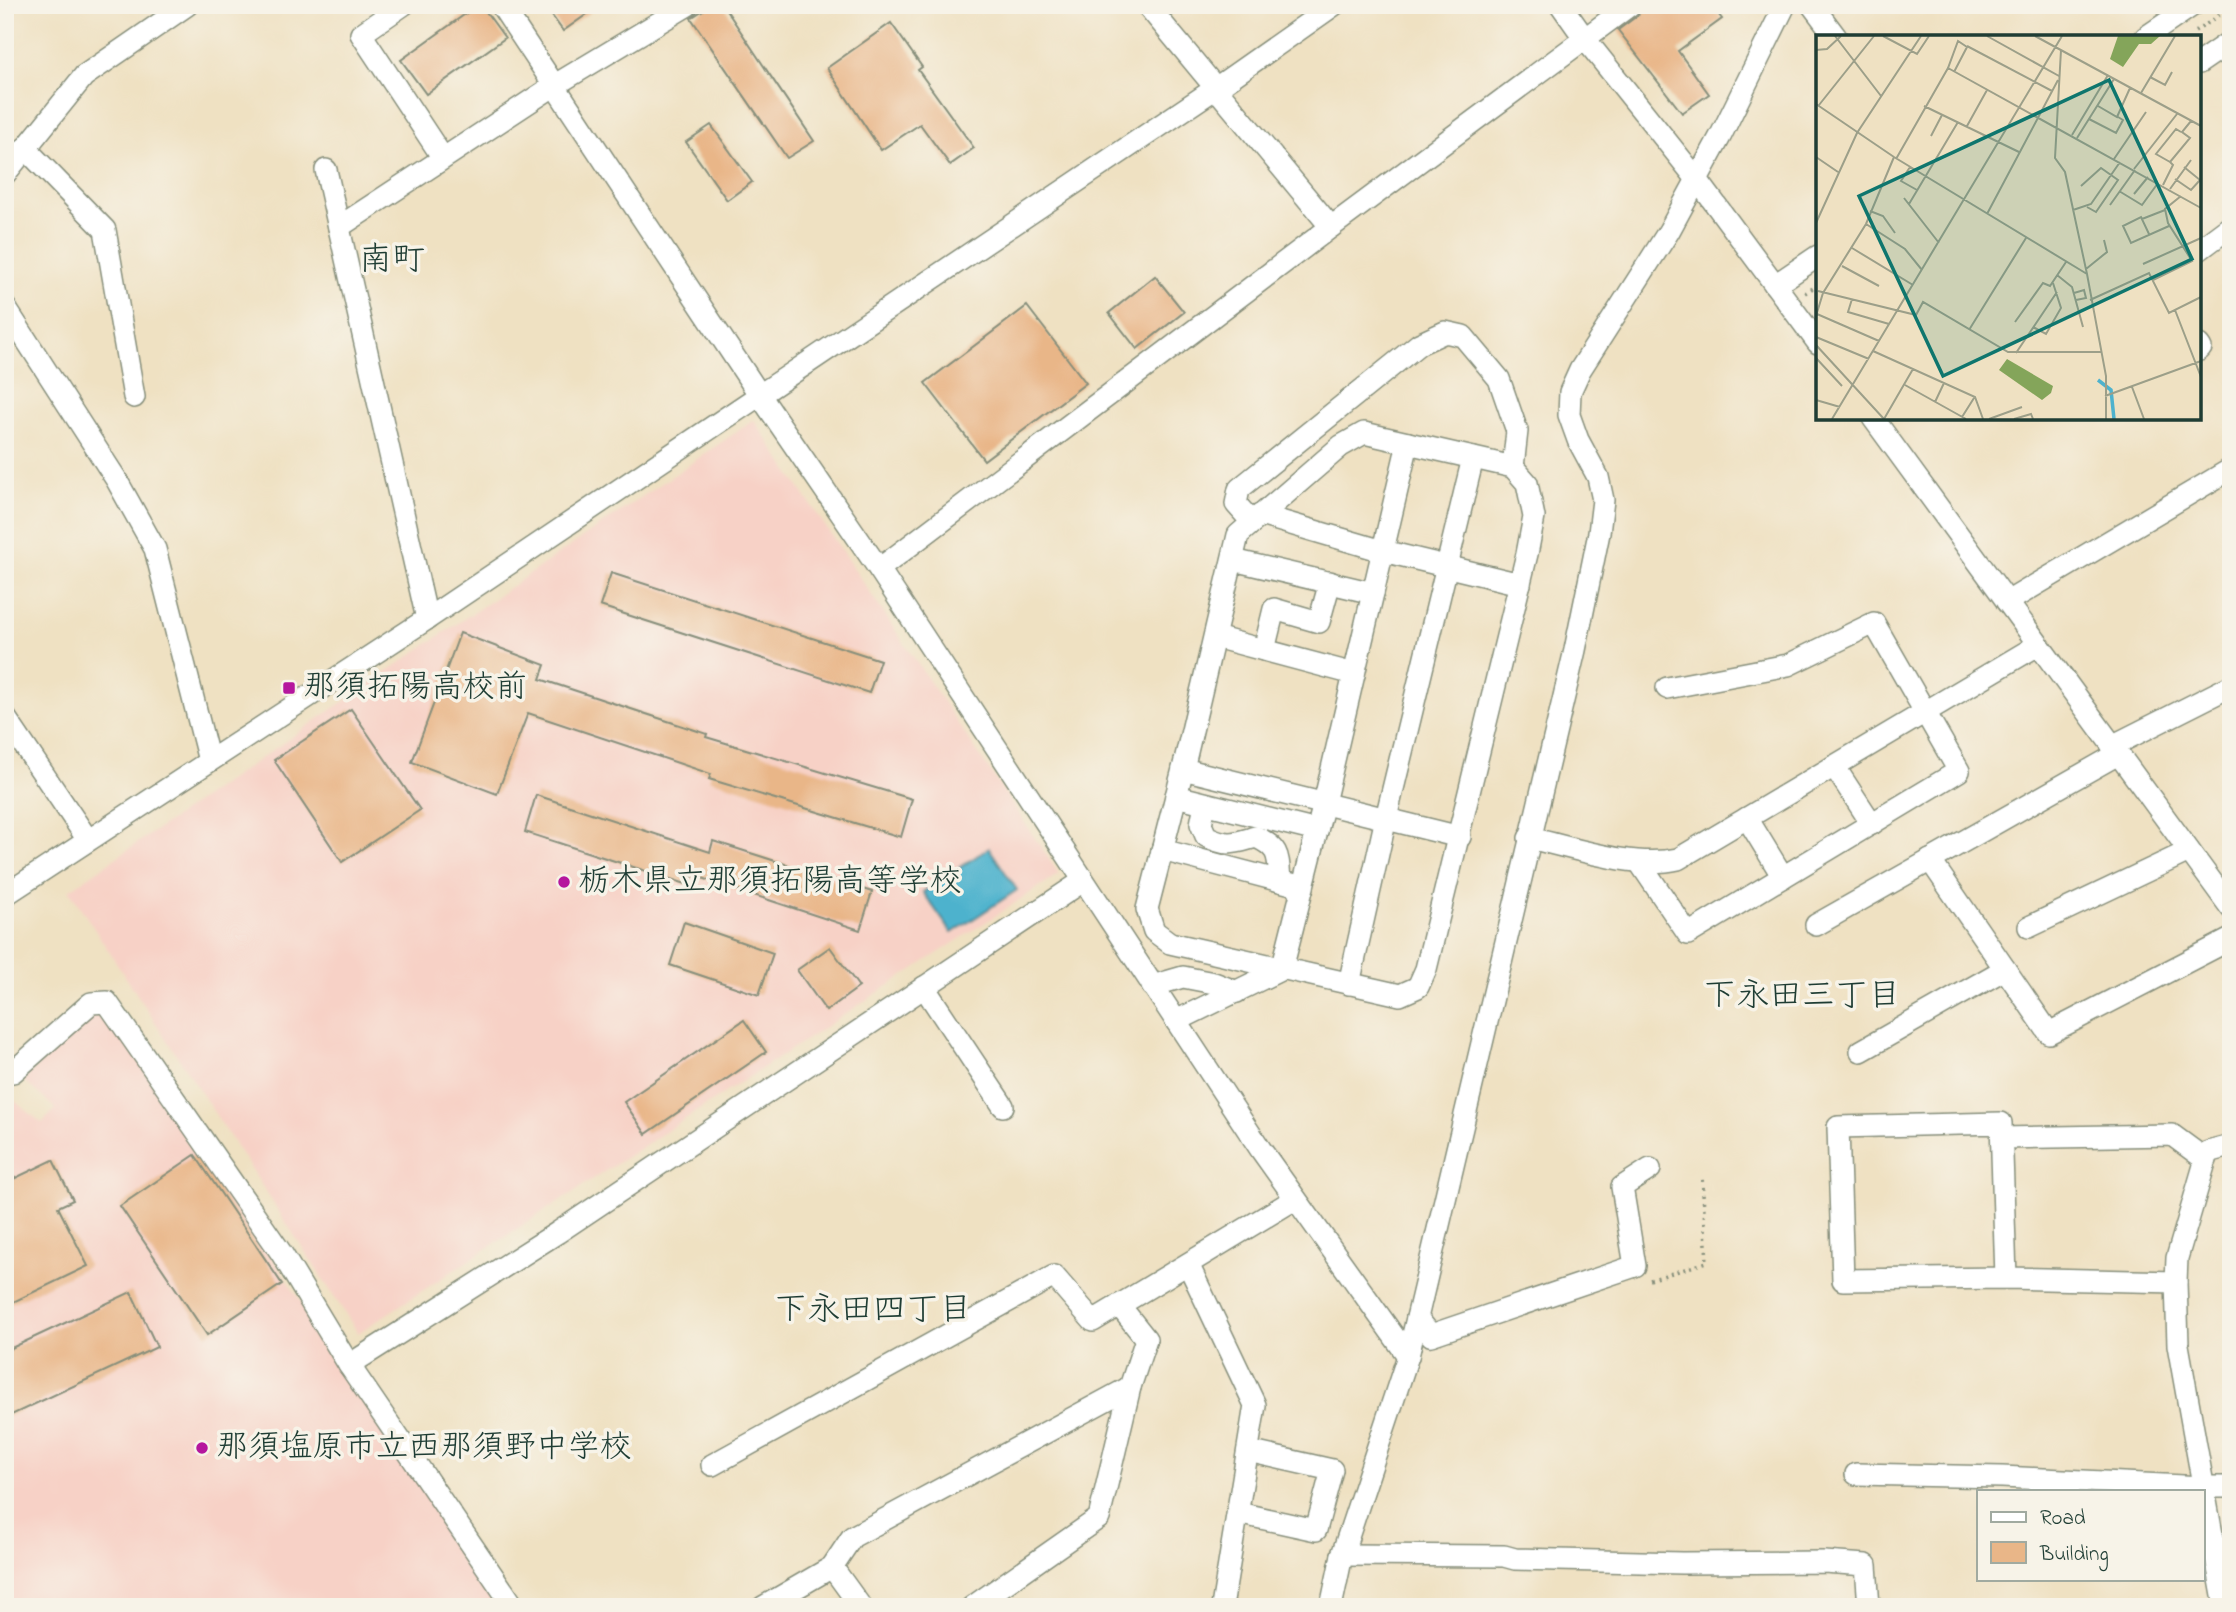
<svg xmlns="http://www.w3.org/2000/svg" width="2236" height="1612" viewBox="0 0 2236 1612" font-family="'Indie Flower','Klee One',sans-serif">
<style>
.built{fill:#f7d1c6}
.water{fill:#4eb2cd;stroke:#367880;stroke-width:2}
.building{fill:#e9b688}
.lines{fill:none;stroke-linecap:round;stroke-linejoin:round}
.minor-casing{stroke:#878f7b;stroke-width:24}
.path{stroke:#878f7b;stroke-width:3.5;stroke-dasharray:2 5;stroke-linecap:butt}
.minor{stroke:#fff;stroke-width:21}
.poi-dot{fill:#b5179e;stroke:#f7f3e8;stroke-width:2.5}
.labels{text-anchor:middle;dominant-baseline:central;stroke-width:7;stroke-linejoin:round;paint-order:stroke}
.poi-label{font-size:32px;fill:#1f3d34;stroke:#f7f3e8;text-anchor:start}
.neighbourhood-label{font-size:33px;fill:#1f3d34;stroke:#f7f3e8}
.inset-river{fill:none;stroke:#4eb2cd;stroke-width:3.5}
.inset-road{fill:none;stroke:#9c9f89;stroke-width:2}
.view{fill:#0f766e;fill-opacity:0.15;stroke:#0f766e;stroke-width:3.5}
.inset-edge{fill:none;stroke:#1f3d34;stroke-width:3.5}
</style>
<rect width="100%" height="100%" fill="#f7f3e8"/>
<filter id="ink" filterUnits="userSpaceOnUse"><feTurbulence type="fractalNoise" baseFrequency=".0143" numOctaves="2"/><feDisplacementMap in="SourceGraphic" scale="14" xChannelSelector="R" yChannelSelector="G"/><feConvolveMatrix kernelMatrix="1 2 1 2 8 2 1 2 1" color-interpolation-filters="sRGB"/></filter>
<filter id="wash" filterUnits="userSpaceOnUse"><feTurbulence type="fractalNoise" baseFrequency=".00686" numOctaves="4" result="noise"/><feDisplacementMap in="SourceGraphic" scale="28" xChannelSelector="R" yChannelSelector="G"/><feGaussianBlur stdDeviation="1.57" result="paint"/><feColorMatrix in="noise" values="0 0 0 0 0 0 0 0 0 0 0 0 0 0 0 0 0 1.4 0 .05"/><feComposite in="paint" operator="in"/></filter>
<g filter="url(#wash)">
<rect width="100%" height="100%" fill="#efe1c2"/>
<g class="built">
<path d="M754,420l305,454 -701,459 -289,-443z"/>
<path d="M95,1010l19,10 390,587h-499v-514l37,30 14,-14 -33,-29z"/>
</g>
<path class="water" d="M989,848l28,42 -65,43 -29,-41z"/>
<g id="blocks">
<g class="building">
<path d="M478,5h3l24,33 -79,56 -25,-34z"/>
<path d="M562,5h38l-37,26 -13,-18z"/>
<path d="M711,5h12l91,136 -27,17 -96,-140z"/>
<path d="M1643,5h68l11,14 -44,32 31,43 -27,19 -64,-83 20,-15z"/>
<path d="M891,23l31,44 -4,3 56,78 -24,17 -30,-41 -39,26 -54,-82z"/>
<path d="M711,125l41,57 -25,18 -41,-58z"/>
<path d="M1155,276l29,36 -47,37 -28,-36z"/>
<path d="M1027,306l59,77 -102,77 -59,-77z"/>
<path d="M611,573l269,87 -11,33 -269,-87z"/>
<path d="M460,633l85,32 -5,14 167,55 -1,3 206,62 -11,38 -192,-58 2,-5 -183,-61 -31,81 -85,-32z"/>
<path d="M351,709l69,101 -78,52 -68,-102z"/>
<path d="M536,795l174,57 3,-11 159,51 -12,38 -167,-55 -4,10 -164,-53z"/>
<path d="M684,922l89,31 -14,42 -89,-30z"/>
<path d="M830,947l29,40 -33,24 -29,-41z"/>
<path d="M744,1020l22,32 -120,82 -22,-32z"/>
<path d="M195,1155l87,129 -75,51 -87,-129z"/>
<path d="M53,1160l20,40 -15,7 30,59 -83,40v-123z"/>
<path d="M131,1292l26,55 -152,71v-67z"/>
</g>
</g>
</g>
<g filter="url(#ink)">
<use href="#blocks" fill-opacity="0" stroke="#878f7b" stroke-width="2"/>
<g class="lines">
<g class="minor-casing">
<g id="minor">
<path d="M403,5l-42,29 82,124"/>
<path d="M501,5l258,389 120,175 382,581 147,206"/>
<path d="M1147,5l184,222"/>
<path d="M1561,5l24,34 111,139 122,165"/>
<path d="M1812,5l24,32"/>
<path d="M2146,37l47,-32"/>
<path d="M2199,63l32,-22"/>
<path d="M25,148l80,82 29,167"/>
<path d="M326,170l101,449"/>
<path d="M5,174l79,-98 103,-71"/>
<path d="M339,227l216,-142 133,-80"/>
<path d="M2199,250l32,-24"/>
<path d="M1775,285l43,-29"/>
<path d="M5,307l111,172 39,70 54,212"/>
<path d="M2199,345l2,3 -2,2"/>
<path d="M1873,418l358,490"/>
<path d="M1364,433l149,34 14,16 7,34 -7,37 -101,415 -8,18 -18,8 -230,-52 -16,-12 -7,-22 36,-140 55,-234 103,-89z"/>
<path d="M1260,515l123,36 137,33"/>
<path d="M1252,522l-16,-18 3,-15 180,-145 26,-12 18,4 36,43 18,52 -4,36"/>
<path d="M1233,560l140,33"/>
<path d="M879,569l452,-342 299,-222"/>
<path d="M2007,602l224,-133"/>
<path d="M1215,637l139,37"/>
<path d="M1264,650l10,-41 45,13 11,-40"/>
<path d="M5,717l83,123"/>
<path d="M2112,746l119,-60"/>
<path d="M1834,766l38,58"/>
<path d="M1183,769l277,68"/>
<path d="M1176,796l141,35"/>
<path d="M1205,804l-4,20 5,12c22,11 28,7 50,1 24,11 22,19 24,44"/>
<path d="M1747,818l36,59"/>
<path d="M1529,838c46,10 104,31 149,21l360,-214"/>
<path d="M1162,850l141,37"/>
<path d="M1930,860l119,173 182,-94"/>
<path d="M1640,863l48,71 271,-163 -85,-148 -86,42 -121,23"/>
<path d="M5,895l422,-276 789,-531 118,-83"/>
<path d="M1816,925l302,-171"/>
<path d="M2029,927l160,-76"/>
<path d="M1349,984l37,-166 87,-360"/>
<path d="M1152,986l31,-9 31,6 23,9"/>
<path d="M924,987l79,119"/>
<path d="M1176,1021l106,-52 42,-166 84,-360"/>
<path d="M1861,1051l144,-82"/>
<path d="M5,1066l8,6 78,-69 16,-1 175,252 67,111 165,242"/>
<path d="M2002,1138l170,-3 34,25"/>
<path d="M1188,1264l67,141 -33,202"/>
<path d="M2006,1278l-5,-155 -163,4 5,153 163,-2 170,4"/>
<path d="M1417,1318l14,17 204,-69 -13,-79 28,-18"/>
<path d="M349,1365l208,-132 526,-352"/>
<path d="M712,1465l342,-189 39,45 202,-122"/>
<path d="M1856,1474l146,3 201,10h28"/>
<path d="M1238,1513l78,17 16,-60 -84,-19"/>
<path d="M1342,1555l162,1 11,3 167,4 142,-1 42,3 3,42"/>
<path d="M832,1567l29,40"/>
<path d="M763,1607l69,-40 20,-30 278,-150"/>
<path d="M972,1607l127,-89 31,-131 16,-48 -27,-34"/>
<path d="M1331,1607l11,-52 66,-199 167,-706 24,-117 4,-33 -5,-23 -20,-37 -9,-25 1,-23 10,-22 89,-139 52,-96 64,-130"/>
<path d="M2225,1607l-47,-262 -2,-63 1,-24 31,-106 23,-6"/>
</g>
</g>
<g class="path">
<path d="M2195,32l36,-25"/>
<path d="M1805,293l13,-8"/>
<path d="M1650,1280l57,-18 -5,-87"/>
</g>
<use href="#minor" class="minor"/>
</g>
</g>
<g class="poi-dot">
<rect x="282" y="681" width="14" height="14" rx="3.5"/>
<circle cx="564" cy="882" r="7"/>
<circle cx="202" cy="1448" r="7"/>
</g>
<g class="labels">
<g class="poi-label">
<text x="303" y="688">那須拓陽高校前</text>
<text x="578" y="882">栃木県立那須拓陽高等学校</text>
<text x="216" y="1448">那須塩原市立西那須野中学校</text>
</g>
<g class="neighbourhood-label">
<text x="392" y="261">南町</text>
<text x="1802" y="997">下永田三丁目</text>
<text x="873" y="1311">下永田四丁目</text>
</g>
</g>
<g transform="translate(1816 35)">
<rect width="385" height="385" fill="#efe1c2"/>
<path d="M302,1h42l-9,8h-12l-16,23 -13,-8zM191,324l46,27 -2,7 -9,7 -43,-30z" fill="#84a55a"/>
<path class="inset-river" d="M282,345l13,10 3,29"/>
<path class="inset-road" d="M19,1l46,60M67,1l34,18 12,-18M171,1l72,40M219,1l166,90M151,11l85,45M0,15l11,-1 14,-13M245,15l-6,108 10,14 22,102 19,102v43M132,33l253,140M334,42l15,8 7,-13M325,58l34,-57M0,69l78,53 193,117M3,70l55,-69M108,71l95,46M282,71l19,11 13,-29M273,84l27,14 7,-13 -5,-3M151,91l20,-36M256,100l36,-60M115,101l11,-21M261,103l37,-59M0,122l22,15M80,124l52,-91 10,-27 9,6 -13,25M298,124l32,-47M354,127l-14,-8 20,-25 5,3M94,132l-9,14 16,9M318,134l43,-55M359,144l16,11 9,-10 -16,-13M347,150l10,-20 -3,-3 20,-24 -8,-6 9,-11M265,151l20,-18 17,12 -22,32 -9,-5M354,154l21,-29M303,156l23,14 16,-22M318,159l14,-17M88,163l35,45M93,169l49,-82M294,170l25,-35M257,175l18,-6 29,-42M54,176l13,5 12,17M171,179l71,-134M326,184l23,-9M0,188l41,-90 64,-97M50,189l39,25 17,21M333,199l-8,-17 -18,9 8,17 38,-17M36,213l61,37M327,229l58,-26M26,231l37,20M270,234l21,-17 -3,-12M241,240l15,12 11,40M337,245l39,-19 -24,-38 -3,-14 16,-13M2,256l98,24 7,-13 85,50h93M258,258l10,-3 2,8 -10,2M36,264l-4,13 41,12M274,265l59,-27 20,40 32,-16M359,275l26,67M1,279l62,27M0,281l7,-23 43,-69 28,-67M199,287l28,-39 7,3 16,-24M217,292l13,7 15,-26 -8,-25M153,295l57,-92M0,302l53,22M0,310l68,74M57,316l102,46 8,22M200,318l41,-61M0,323l26,28M89,350l61,34M316,352l12,32M289,361l96,-35M0,365l24,7M119,367l9,-19M146,382l12,-19M16,384l230,-383M68,384l29,-50M173,384l33,-12M198,384l17,-5 2,5"/>
<path class="view" d="M293,45l83,179 -249,117 -84,-180z"/>
<rect width="385" height="385" class="inset-edge"/>
</g>
<rect width="2236" height="1612" fill="none" stroke="#f7f3e8" stroke-width="28"/>
<rect x="1977" y="1490" width="228" height="91" fill="#f7f3e8" stroke="#a1aaa0" stroke-width="2"/>
<rect x="1991" y="1512" width="35" height="10" fill="#ffffff" stroke="#a1aaa0" stroke-width="2"/>
<text x="2040" y="1524" font-size="21" fill="#1f3d34">Road</text>
<rect x="1991" y="1542" width="35" height="21" fill="#e9b688" stroke="#a1aaa0" stroke-width="2"/>
<text x="2040" y="1560" font-size="21" fill="#1f3d34">Building</text>
</svg>
